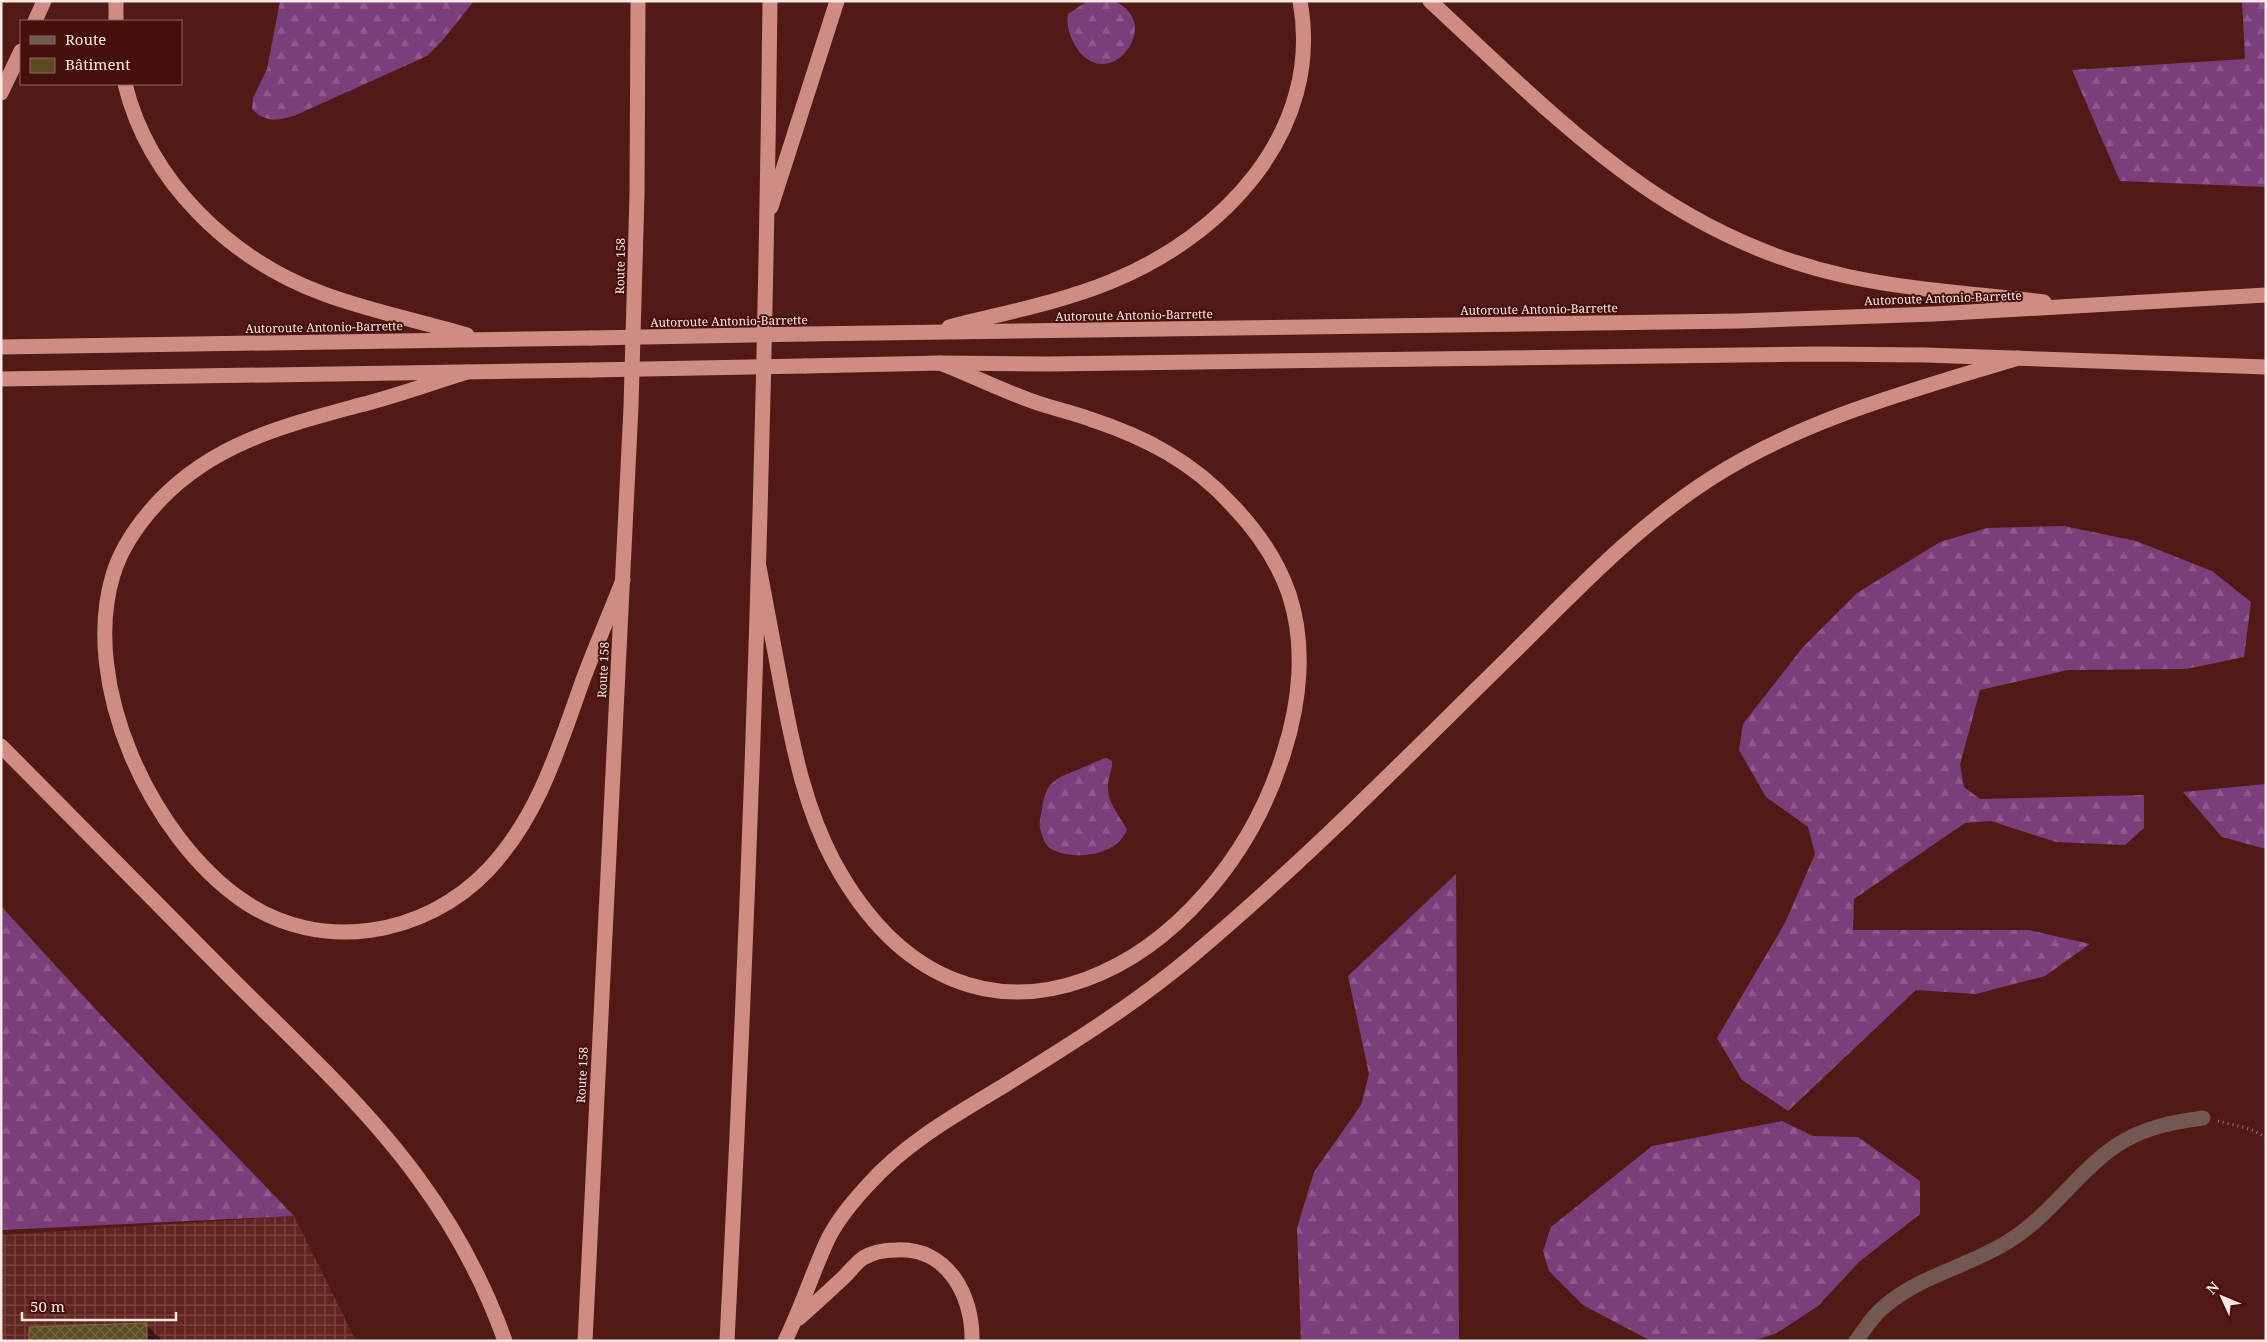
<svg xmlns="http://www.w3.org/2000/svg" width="2267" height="1342" viewBox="0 0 2267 1342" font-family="'Noto Serif',serif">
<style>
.industrial{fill:url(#industrial-grid)}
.forest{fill:url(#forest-firs)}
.shadow{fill:#0007}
.building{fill:url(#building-cross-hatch);stroke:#8a7236}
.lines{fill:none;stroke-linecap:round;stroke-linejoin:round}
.path{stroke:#9c736f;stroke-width:3;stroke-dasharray:1 4;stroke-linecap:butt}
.minor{stroke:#735753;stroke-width:15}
.highway{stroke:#cf8c83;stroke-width:15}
.highway-bridge{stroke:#cf8c83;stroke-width:15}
.labels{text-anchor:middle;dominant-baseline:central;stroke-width:4;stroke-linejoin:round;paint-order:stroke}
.street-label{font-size:12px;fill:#fee8e4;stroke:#450f0c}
</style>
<defs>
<pattern id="industrial-grid" width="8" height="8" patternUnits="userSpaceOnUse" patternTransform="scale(1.25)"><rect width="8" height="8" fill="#622420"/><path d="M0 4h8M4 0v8" fill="none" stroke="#7a4440"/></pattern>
<pattern id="forest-firs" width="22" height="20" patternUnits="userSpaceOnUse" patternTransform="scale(1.25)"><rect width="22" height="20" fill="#7a3e7a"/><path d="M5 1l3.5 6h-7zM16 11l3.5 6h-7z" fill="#8e5a8d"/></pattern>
<pattern id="building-cross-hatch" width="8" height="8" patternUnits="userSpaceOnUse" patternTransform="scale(1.25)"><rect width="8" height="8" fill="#5c4b22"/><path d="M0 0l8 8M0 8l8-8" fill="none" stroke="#746542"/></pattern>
</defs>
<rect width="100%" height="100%" fill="#511a16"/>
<path class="industrial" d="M294,1216l62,125h-355v-106z"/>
<g class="forest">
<path d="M280,1h194l-32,40 -15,15 -131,59c-17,6 -30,8 -44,-6l1,-11 14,-29z"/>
<path d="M1114,1c52,22 -6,96 -38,46 -6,-10 -10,-21 -8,-33l18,-12z"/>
<path d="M2242,1h24v186l-146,-6 -48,-111 173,-11z"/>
<path d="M2064,526l72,15 76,30 39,31 -7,55 -58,12 -118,1 -88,20 -20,75 4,22 16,12 164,-4v33l-19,17 -69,-3 -65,-21 -26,2 -111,76 -1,31h176l61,14 -45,32 -69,18 -60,-4 -128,121 -46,-31 -25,-42 68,-115 30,-69 -7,-27 -42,-30 -27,-47 4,-26 60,-77 54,-54 83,-51 47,-14z"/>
<path d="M1106,758l6,3c1,9 -5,19 -4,28 0,14 12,28 19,40 -8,26 -51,32 -74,21 -8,-3 -11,-14 -13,-22 -1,-7 1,-13 2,-19 4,-27 12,-30 35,-39 10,-4 19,-9 29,-12z"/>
<path d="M2266,784v65l-44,-12 -39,-45z"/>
<path d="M1456,874l3,467h-158l-4,-113 17,-56 47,-67 8,-31 -21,-98z"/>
<path d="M1,906l99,108 194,202 -293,14z"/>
<path d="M1782,1121l31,15 45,1 62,44v33l-61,48 -41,44 -41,27 -24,8h-102l-68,-36 -34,-34 -6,-20 8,-24 101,-81z"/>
</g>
<path class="shadow" d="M146,1325l14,13v3h-130z"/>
<path class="building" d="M147,1323v18h-118v-14z"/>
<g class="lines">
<path class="path" d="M2218,1121c15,4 36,7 48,17"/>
<path class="minor" d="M1856,1341c9,-12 17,-26 29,-35 36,-31 85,-40 124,-65 42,-26 68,-69 108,-96 26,-17 55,-23 86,-27"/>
<g class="highway">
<path d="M116,1v20"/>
<path d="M1430,1c129,119 236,236 416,275 63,14 133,18 198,26"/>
<path d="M35,21l9,-20"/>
<path d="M125,84c24,98 106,176 199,210 46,17 96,27 143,41"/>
<path d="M1,93l20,-42"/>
<path d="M771,207l66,-206"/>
<path d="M949,327c54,-14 109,-24 161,-45 112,-45 214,-150 190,-281"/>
<path d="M805,334l934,-13 195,-7 332,-19"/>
<path d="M1,347l590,-9"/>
<path d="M805,366l135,-3 108,1 770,-10 107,1 341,12"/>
<path d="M467,372c-36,11 -71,24 -107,33 -73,20 -144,37 -199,94 -21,22 -39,46 -48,76 -33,109 38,262 129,325 77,54 183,37 247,-31 51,-55 70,-123 95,-192 12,-32 26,-64 39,-97"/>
<path d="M1,379l590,-9"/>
<path d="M759,567c8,43 16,85 24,128 11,57 23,115 51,167 135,247 385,103 450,-110 16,-50 22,-107 5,-158 -11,-32 -33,-64 -57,-89 -39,-43 -87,-68 -142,-86 -19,-7 -39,-11 -58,-18 -31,-11 -61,-26 -92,-38"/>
<path d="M1,746c76,77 152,153 228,230 65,65 135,128 189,202 37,50 66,104 87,163"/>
<path d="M799,1318c15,-13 30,-27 45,-41 6,-6 12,-14 19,-19 10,-6 22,-8 33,-8 52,-3 77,46 76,91"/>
<path d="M585,1341l46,-934 6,-213 1,-193"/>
<path d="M727,1341c23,-446 38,-893 43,-1340"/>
<path d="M785,1341c17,-34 28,-71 44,-104 10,-19 25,-37 39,-52 38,-43 89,-71 137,-100 64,-40 129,-80 187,-129 111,-93 214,-198 318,-300 63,-62 125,-129 200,-177 95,-61 201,-88 308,-121"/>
</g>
<g class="highway-bridge">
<path d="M591,338l214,-4"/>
<path d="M591,370l214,-4"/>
</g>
</g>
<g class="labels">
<g class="street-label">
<text transform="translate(620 266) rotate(-89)">Route 158</text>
<text transform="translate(1943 298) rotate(-2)">Autoroute Antonio-Barrette</text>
<text transform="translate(1539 309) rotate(-1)">Autoroute Antonio-Barrette</text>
<text transform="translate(1134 315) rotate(-1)">Autoroute Antonio-Barrette</text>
<text transform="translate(729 321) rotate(-1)">Autoroute Antonio-Barrette</text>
<text transform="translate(324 327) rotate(-1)">Autoroute Antonio-Barrette</text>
<text transform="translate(603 670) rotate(-87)">Route 158</text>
<text transform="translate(582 1075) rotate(-87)">Route 158</text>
</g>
</g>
<rect width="2267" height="1342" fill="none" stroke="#fee8e4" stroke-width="5"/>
<rect x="20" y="20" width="162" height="65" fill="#450f0c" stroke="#8f6662"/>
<rect x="30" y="36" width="25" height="8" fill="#735753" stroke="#8f6662"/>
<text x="65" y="45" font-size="15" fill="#fee8e4">Route</text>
<rect x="30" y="58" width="25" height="15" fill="#5c4b22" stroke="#8f6662"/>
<text x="65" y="70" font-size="15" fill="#fee8e4">Bâtiment</text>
<g transform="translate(2222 1297) rotate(314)" stroke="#450f0c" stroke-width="4" paint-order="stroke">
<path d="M0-4L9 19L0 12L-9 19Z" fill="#fee8e4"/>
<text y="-8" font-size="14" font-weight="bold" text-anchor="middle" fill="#fee8e4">N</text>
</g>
<path d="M22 1312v8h154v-8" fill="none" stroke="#fee8e4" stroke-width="2.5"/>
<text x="30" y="1312" font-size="15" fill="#fee8e4" stroke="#450f0c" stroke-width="4" paint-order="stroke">50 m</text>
</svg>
